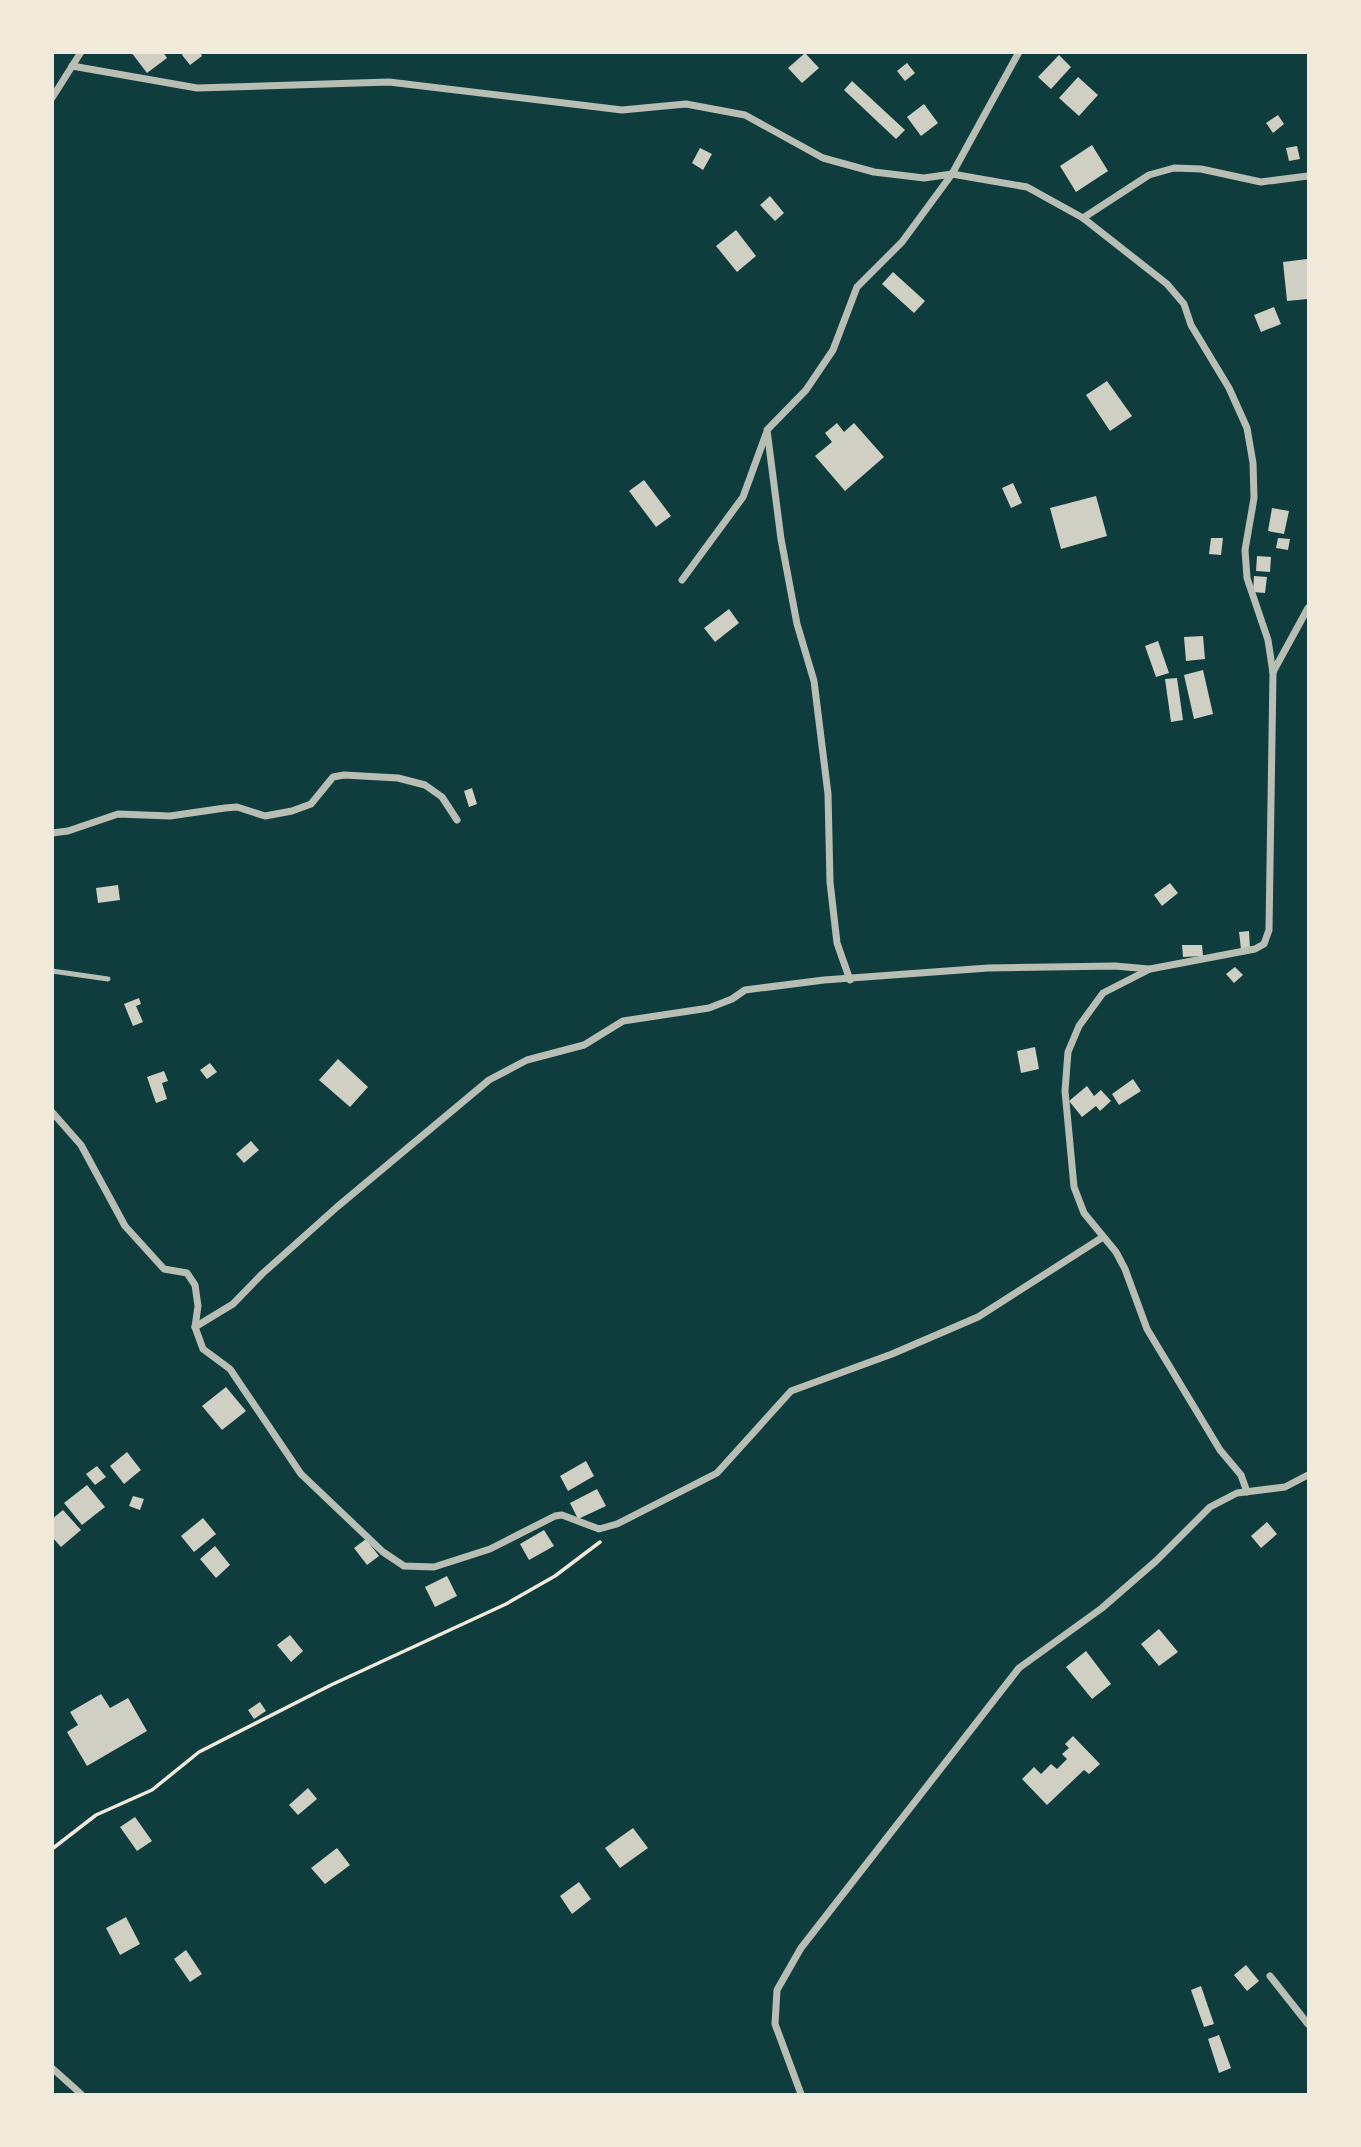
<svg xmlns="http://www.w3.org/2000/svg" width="1361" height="2147" viewBox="0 0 1361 2147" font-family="'Source Sans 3',sans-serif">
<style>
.building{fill:#cfcfc3}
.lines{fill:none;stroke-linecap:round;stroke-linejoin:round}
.path{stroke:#f1e9da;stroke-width:3.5}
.service{stroke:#b8beb3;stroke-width:5}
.minor{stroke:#b8beb3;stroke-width:7}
</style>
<rect width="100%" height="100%" fill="#0f3d3e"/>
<g class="building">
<path d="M131,52h32l4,6 -20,15z"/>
<path d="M184,52h16l2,4 -12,9 -8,-10z"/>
<path d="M805,53l14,15 -17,15 -14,-15z"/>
<path d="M1059,55l12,12 -20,22 -13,-12z"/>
<path d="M907,63l8,10 -10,8 -8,-10z"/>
<path d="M1078,77l20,18 -19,21 -20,-18z"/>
<path d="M852,81l53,49 -9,9 -52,-49z"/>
<path d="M924,104l14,19 -17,13 -14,-19z"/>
<path d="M1278,115l6,9 -11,9 -7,-10z"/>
<path d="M1092,145l16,26 -32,21 -16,-26z"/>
<path d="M1297,146l3,13 -11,2 -3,-13z"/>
<path d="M700,148l12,6 -9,16 -11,-7z"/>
<path d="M770,196l14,17 -9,8 -15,-16z"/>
<path d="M736,230l20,26 -19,16 -21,-26z"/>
<path d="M1307,259l1,40 -21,2 -4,-39z"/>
<path d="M893,272l32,29 -11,12 -32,-29z"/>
<path d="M1274,307l7,17 -20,8 -7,-17z"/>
<path d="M1107,381l25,35 -22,15 -24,-36z"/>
<path d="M837,423l7,9 10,-9 30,34 -39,34 -30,-35 17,-14 -7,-9z"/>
<path d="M644,480l27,36 -15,11 -27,-36z"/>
<path d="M1013,483l9,20 -11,5 -9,-20z"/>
<path d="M1096,496l11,40 -46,13 -11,-41z"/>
<path d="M1272,508l17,3 -5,23 -16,-3z"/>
<path d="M1211,538h12l-2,17 -12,-1z"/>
<path d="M1278,538l12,1 -2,11 -12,-2z"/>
<path d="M1257,556l14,1 -1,15 -14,-1z"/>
<path d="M1254,576l13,1 -2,16 -12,-1z"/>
<path d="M729,609l10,14 -24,19 -11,-14z"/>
<path d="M1203,636l2,23 -19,2 -2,-24z"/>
<path d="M1158,641l11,32 -13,4 -11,-31z"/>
<path d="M1203,670l10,44 -19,5 -10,-44z"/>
<path d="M1177,678l6,42 -12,2 -6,-43z"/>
<path d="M472,788l5,16 -8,3 -5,-16z"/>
<path d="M1170,883l8,10 -16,13 -8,-11z"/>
<path d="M118,885l2,15 -22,3 -2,-15z"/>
<path d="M1249,931l1,18h-9l-2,-17z"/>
<path d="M1182,945h20l1,11 -20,1z"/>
<path d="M1235,967l8,8 -9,8 -8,-9z"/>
<path d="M139,998l2,6 -5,2 7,16 -10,4 -9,-22z"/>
<path d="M1035,1047l4,22 -18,4 -4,-22z"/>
<path d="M338,1059l30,28 -18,20 -31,-27z"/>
<path d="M210,1063l7,9 -10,7 -7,-9z"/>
<path d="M164,1071l4,10 -6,2 5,16 -11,4 -9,-26z"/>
<path d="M1133,1079l8,12 -22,14 -7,-11z"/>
<path d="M1087,1086l7,10 7,-6 10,11 -11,10 -4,-5 -14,11 -13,-16z"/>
<path d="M251,1141l8,9 -15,13 -8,-9z"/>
<path d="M226,1387l20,24 -24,19 -20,-24z"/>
<path d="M127,1452l14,18 -17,14 -14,-18z"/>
<path d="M586,1461l8,15 -26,15 -8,-15z"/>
<path d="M97,1466l9,11 -11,8 -9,-11z"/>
<path d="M87,1485l18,22 -23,18 -18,-22z"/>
<path d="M597,1489l9,17 -28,13 -8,-16z"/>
<path d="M133,1496l11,3 -4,11 -11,-4z"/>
<path d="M63,1510l18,20 -20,17 -9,-10v-18z"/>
<path d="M203,1518l13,16 -22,18 -13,-16z"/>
<path d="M1267,1522l10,12 -16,14 -10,-12z"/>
<path d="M544,1530l10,16 -25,14 -9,-16z"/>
<path d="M366,1539l13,17 -12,9 -13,-17z"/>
<path d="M215,1546l15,19 -14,13 -16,-19z"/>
<path d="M447,1576l10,20 -22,11 -10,-20z"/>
<path d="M1159,1629l19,23 -19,14 -18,-22z"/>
<path d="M290,1635l13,16 -12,11 -14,-17z"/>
<path d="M1086,1651l25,33 -19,15 -26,-32z"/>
<path d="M101,1694l9,14 18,-10 19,33 -60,35 -20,-34 11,-7 -8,-13z"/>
<path d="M260,1702l6,9 -12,8 -6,-9z"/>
<path d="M1073,1736l27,28 -11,10 -5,-4 -37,35 -25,-26 12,-12 7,7 10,-10 6,5 10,-10 -5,-5 7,-6 -4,-4z"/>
<path d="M308,1788l9,11 -19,16 -9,-10z"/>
<path d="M135,1817l17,24 -15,10 -17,-24z"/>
<path d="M633,1828l15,20 -28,20 -15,-20z"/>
<path d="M337,1848l13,17 -25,19 -14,-16z"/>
<path d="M579,1882l12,17 -19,15 -12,-18z"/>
<path d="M126,1917l14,27 -20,11 -14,-27z"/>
<path d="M186,1950l16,24 -12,8 -16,-23z"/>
<path d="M1246,1965l13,16 -12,10 -13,-16z"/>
<path d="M1201,1986l13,38 -10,3 -13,-37z"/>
<path d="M1219,2035l12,33 -12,5 -11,-34z"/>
</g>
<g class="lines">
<path class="path" d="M52,1849l44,-34 56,-25 47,-38 132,-67 175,-81 49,-28 45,-34"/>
<path class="service" d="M52,971l56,8"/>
<g class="minor">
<path d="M72,66l125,22 192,-6 233,28 64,-6 59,11 78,43 51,14 50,6 28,-4 75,13 56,31 84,66 17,20 7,21 38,63 18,40 6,35 1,35 -9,52 2,28 21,62 5,33 -4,257 -5,14 -9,5 -105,20 -47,24 -24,33 -11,26 -3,39 9,96 10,26 32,39 9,17 22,60 73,121 21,25 6,17"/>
<path d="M52,98l29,-46"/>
<path d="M1083,218l66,-43 25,-7 27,1 60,13 47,-6"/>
<path d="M682,580l61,-83 23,-63"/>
<path d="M1273,672l35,-64"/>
<path d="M52,833l16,-2 50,-17 52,2 55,-8 12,-1 28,9 27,-5 19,-7 22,-27 11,-2 54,3 27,7 17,12 15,23"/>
<path d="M850,980l-13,-37 -7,-61 -2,-88 -14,-113 -17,-57 -16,-85 -14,-109 39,-40 27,-40 24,-63 45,-45 50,-68 67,-122"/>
<path d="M52,1112l29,33 44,81 39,43 23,4 8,12 3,21 -3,21 8,22 27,20 71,105 82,78 21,14 30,1 56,-18 65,-33 7,-1 37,14 18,-5 100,-51 74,-82 101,-37 86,-37 125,-80"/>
<path d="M195,1327l38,-23 29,-30 75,-67 152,-127 38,-20 57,-15 39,-24 86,-13 23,-9 13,-9 79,-10 164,-12 127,-2 34,3"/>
<path d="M1270,1976l38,48"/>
<path d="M52,2068l29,26"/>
<path d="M801,2094l-26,-70 2,-34 24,-42 218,-280 83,-60 54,-47 54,-54 27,-14 48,-6 23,-12"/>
</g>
</g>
<rect width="1361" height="2147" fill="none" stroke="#f1e9da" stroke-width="108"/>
</svg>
